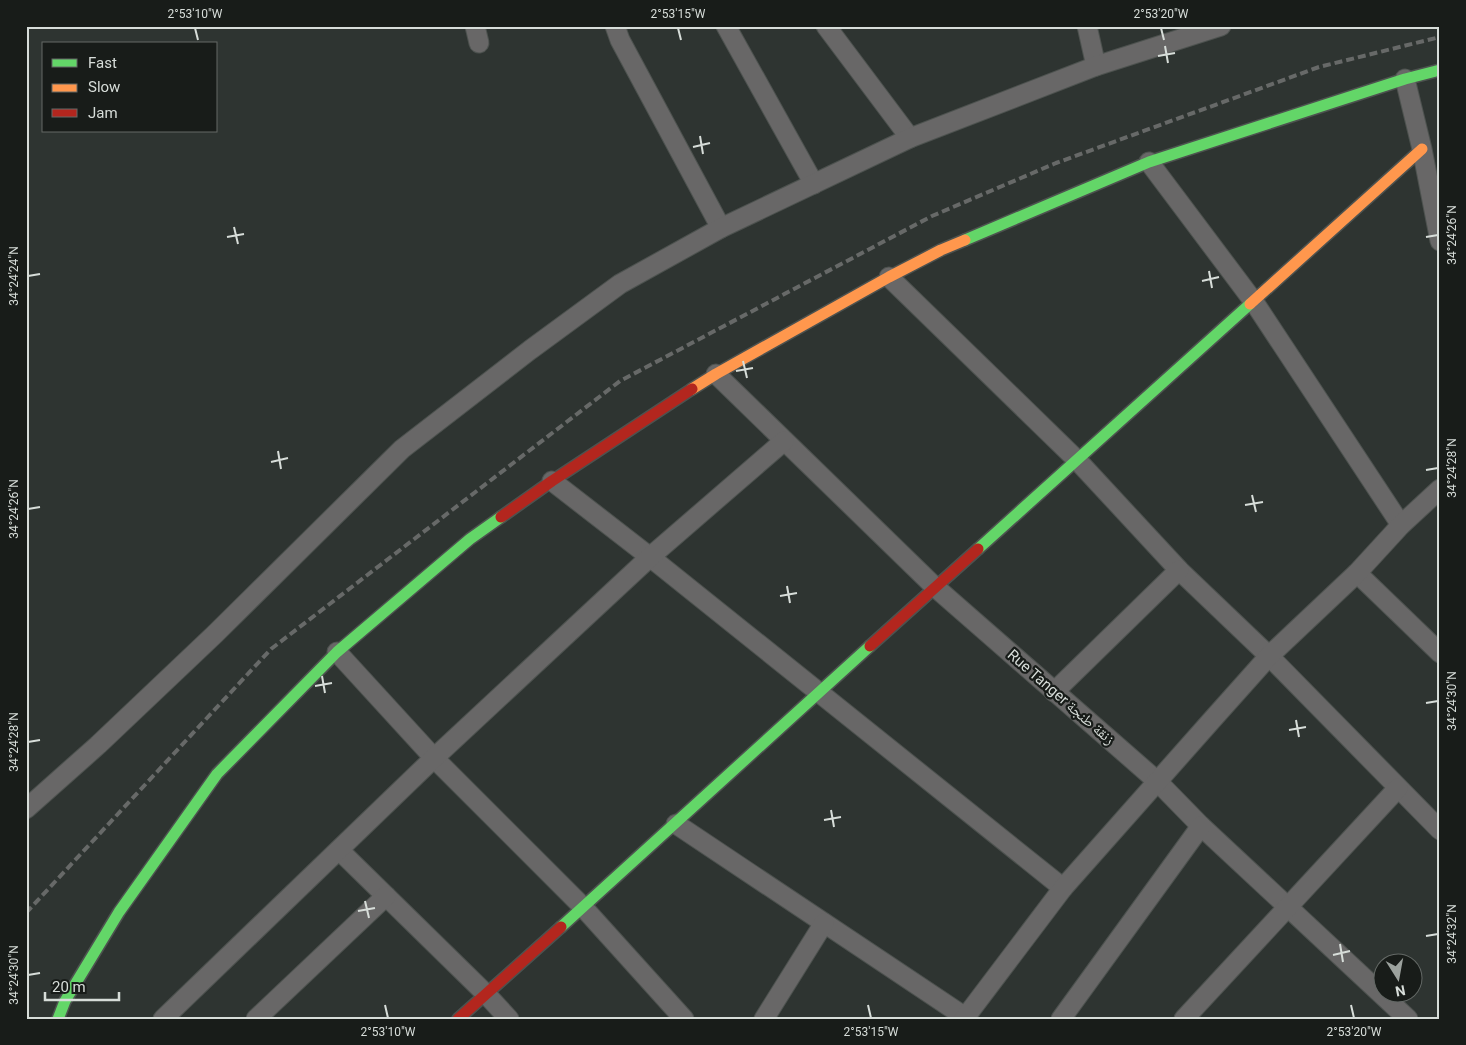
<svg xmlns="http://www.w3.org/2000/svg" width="1466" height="1045" viewBox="0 0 1466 1045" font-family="Roboto,'Noto Naskh Arabic',sans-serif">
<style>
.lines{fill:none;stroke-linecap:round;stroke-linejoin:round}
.street-casing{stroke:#4d524f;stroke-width:21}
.fast-casing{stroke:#4d524f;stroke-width:14}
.slow-casing{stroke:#4d524f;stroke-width:14}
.jam-casing{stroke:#4d524f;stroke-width:14}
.street{stroke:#686767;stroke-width:19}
.fast{stroke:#63d668;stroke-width:11}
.slow{stroke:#ff974d;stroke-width:11}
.jam{stroke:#b3261e;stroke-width:11}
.rail{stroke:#676968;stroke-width:4;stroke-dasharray:8 4;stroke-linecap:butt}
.ticks{fill:none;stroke:#d7ddd9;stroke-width:2}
.labels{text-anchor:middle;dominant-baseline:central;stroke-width:4.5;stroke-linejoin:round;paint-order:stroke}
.street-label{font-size:15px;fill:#d7ddd9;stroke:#181c19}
.neatline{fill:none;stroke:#d7ddd9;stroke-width:2}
.ticks-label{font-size:12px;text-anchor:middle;fill:#d7ddd9}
</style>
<rect width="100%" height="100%" fill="#2e3431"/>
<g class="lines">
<g class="street-casing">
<g id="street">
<path d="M475,26l4,17"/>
<path d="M615,26l5,14 101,188"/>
<path d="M726,26l88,158"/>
<path d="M826,26l84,112"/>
<path d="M1087,26l9,40"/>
<path d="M1405,79l17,70 18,92"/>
<path d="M1149,162l105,140 147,223"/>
<path d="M889,277l188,183 102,110 90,86 171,174"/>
<path d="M716,374l219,213 222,194 44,45 207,193"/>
<path d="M552,481l98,76 413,331"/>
<path d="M1357,573l83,80"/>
<path d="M337,652l97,106 148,148 102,113"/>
<path d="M1054,692l125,-122"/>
<path d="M26,809l72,-64 117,-111 187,-185 128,-99 90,-66 101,-56 189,-90 186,-72 125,-40"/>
<path d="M676,824l292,195"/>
<path d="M339,850l147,144 23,25"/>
<path d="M163,1019l271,-261 216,-201 134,-116"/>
<path d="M256,1019l130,-123"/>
<path d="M764,1019l60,-96"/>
<path d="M964,1019l99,-131 148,-167 58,-65 88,-83 44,-48 39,-36"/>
<path d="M1061,1019l140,-193"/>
<path d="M1184,1019l214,-231"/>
</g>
</g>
<g class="fast-casing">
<g id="fast">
<path d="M965,240l184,-78 256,-83 35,-9"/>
<path d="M978,549l272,-245"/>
<path d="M561,927l309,-281"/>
<path d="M58,1019l7,-18 54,-89 98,-138 120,-122 133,-113 31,-22"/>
</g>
</g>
<g class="slow-casing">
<g id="slow">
<path d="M1250,304l172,-155"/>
<path d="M692,389l24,-15 173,-97 52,-27 24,-10"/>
</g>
</g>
<g class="jam-casing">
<g id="jam">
<path d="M501,517l51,-36 140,-92"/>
<path d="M870,646l108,-97"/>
<path d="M458,1019l103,-92"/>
</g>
</g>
<use href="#street" class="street"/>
<use href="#fast" class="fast"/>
<use href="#slow" class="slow"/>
<use href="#jam" class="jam"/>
<path class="rail" d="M26,913l245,-264 349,-268 312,-165 124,-53 263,-96 121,-30"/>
</g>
<path class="ticks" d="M195,28l3,12M678,28l3,12M1161,28l3,12M1165,46l3,17M1158,56l17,-3M700,136l3,18M693,147l17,-4M234,227l4,17M227,237l17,-3M1426,237l12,-2M1209,271l3,17M28,276l12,-2M1202,281l17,-4M743,361l4,17M736,371l17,-3M278,451l3,18M271,462l17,-4M1426,470l12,-2M1252,495l4,17M1245,505l18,-3M28,509l12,-2M787,586l3,17M780,596l17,-3M322,676l3,17M315,686l17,-3M1426,703l12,-2M1296,720l3,17M1289,730l17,-3M28,742l12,-2M831,810l3,17M824,820l17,-3M365,901l4,17M358,911l17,-3M1426,936l12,-2M1340,944l3,18M1333,955l17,-4M28,975l12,-2M385,1005l3,13M868,1005l3,13M1351,1005l3,13"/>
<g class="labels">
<g class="street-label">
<text transform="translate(1061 697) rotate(41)">Rue Tanger زنقة طنجة</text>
</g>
</g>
<rect width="1466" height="1045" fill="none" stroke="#181c19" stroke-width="55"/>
<rect x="42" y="42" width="175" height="90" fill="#181c19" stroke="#646966"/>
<rect x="52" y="59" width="25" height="8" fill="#63d668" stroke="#646966"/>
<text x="88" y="68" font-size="15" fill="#d7ddd9">Fast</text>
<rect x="52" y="84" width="25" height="8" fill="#ff974d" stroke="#646966"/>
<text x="88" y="92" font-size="15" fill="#d7ddd9">Slow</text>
<rect x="52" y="109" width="25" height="8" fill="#b3261e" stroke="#646966"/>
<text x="88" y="118" font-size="15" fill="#d7ddd9">Jam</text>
<g transform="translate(1398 978) rotate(169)"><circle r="24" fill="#181c19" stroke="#646966"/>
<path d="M0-4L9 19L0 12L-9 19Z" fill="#9ca29e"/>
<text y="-8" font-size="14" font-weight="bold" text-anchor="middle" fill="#d7ddd9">N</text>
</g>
<path d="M45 992v8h74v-8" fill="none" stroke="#d7ddd9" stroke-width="2.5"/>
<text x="52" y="992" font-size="15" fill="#d7ddd9" stroke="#181c19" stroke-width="4" paint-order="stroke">20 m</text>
<rect x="28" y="28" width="1410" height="990" class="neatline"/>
<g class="ticks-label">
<text x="195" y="18">2°53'10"W</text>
<text x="678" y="18">2°53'15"W</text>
<text x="1161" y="18">2°53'20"W</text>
<text transform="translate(1452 235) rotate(-90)" y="4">34°24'26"N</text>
<text transform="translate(14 276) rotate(-90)" y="4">34°24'24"N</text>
<text transform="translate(1452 468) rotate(-90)" y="4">34°24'28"N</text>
<text transform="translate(14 509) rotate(-90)" y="4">34°24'26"N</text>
<text transform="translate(1452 701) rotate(-90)" y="4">34°24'30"N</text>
<text transform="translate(14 742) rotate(-90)" y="4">34°24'28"N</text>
<text transform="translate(1452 934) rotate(-90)" y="4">34°24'32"N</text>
<text transform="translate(14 975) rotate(-90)" y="4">34°24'30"N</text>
<text x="388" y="1036">2°53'10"W</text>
<text x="871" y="1036">2°53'15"W</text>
<text x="1354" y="1036">2°53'20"W</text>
</g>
</svg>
